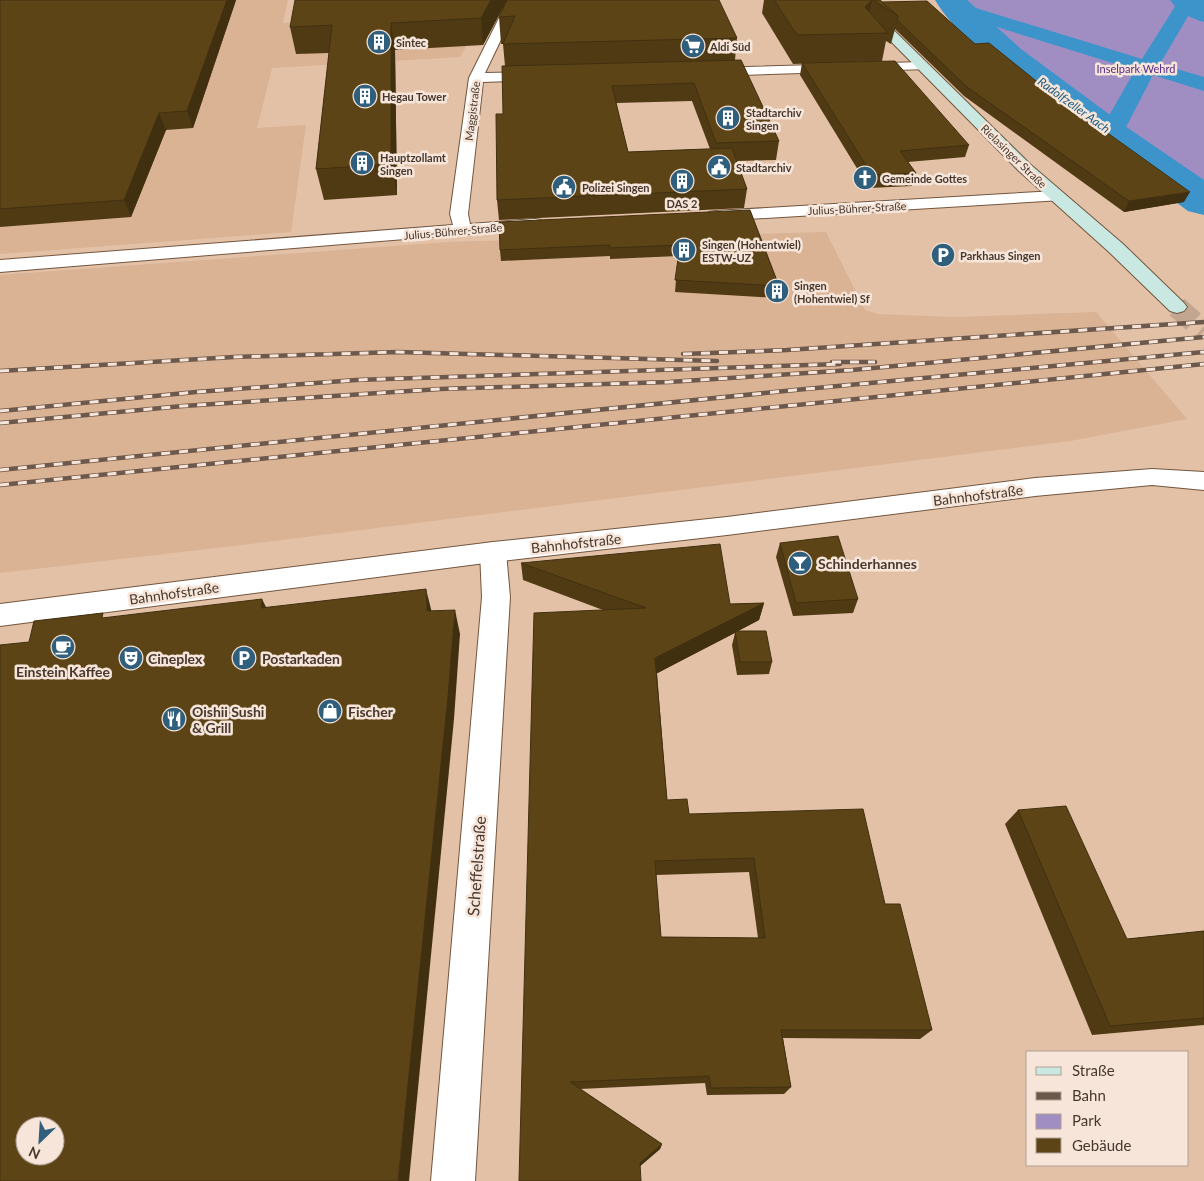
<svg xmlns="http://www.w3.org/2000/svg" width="1204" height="1181" viewBox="0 0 1204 1181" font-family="Lato,sans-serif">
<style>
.built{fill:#dab294}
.green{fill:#a08ec3}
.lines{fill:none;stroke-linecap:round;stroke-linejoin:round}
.canal{fill:#3c94ca;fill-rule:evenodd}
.river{fill:#3c94ca;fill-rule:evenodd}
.secondary-tunnel{stroke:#c3a68f;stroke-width:22;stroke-dasharray:22 11;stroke-linecap:butt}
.pedestrian-casing{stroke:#73563f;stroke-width:2}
.minor-casing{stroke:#73563f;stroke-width:2}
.tertiary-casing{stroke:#73563f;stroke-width:2}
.secondary-casing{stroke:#73563f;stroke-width:2}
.pedestrian{fill:#fff;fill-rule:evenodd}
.minor{fill:#fff;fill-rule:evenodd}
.tertiary{fill:#fff;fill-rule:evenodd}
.secondary{fill:#cae8e2;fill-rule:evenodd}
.rail-casing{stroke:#6c594b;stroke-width:4.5}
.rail{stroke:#f6e5d8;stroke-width:3;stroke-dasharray:9;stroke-linecap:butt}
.wall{fill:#503a14;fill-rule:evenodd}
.shaded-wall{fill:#413010}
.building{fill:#5d4417;stroke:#413010;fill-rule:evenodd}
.labels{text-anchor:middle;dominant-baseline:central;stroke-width:5;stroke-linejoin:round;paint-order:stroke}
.far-poi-label{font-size:11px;font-weight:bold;fill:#46382e;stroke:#f6e5d8;text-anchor:start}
.far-park-label{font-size:11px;fill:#542c88;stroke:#f6e5d8}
.far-street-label{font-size:11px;fill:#46382e;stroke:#f6e5d8}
.far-water-label{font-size:12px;font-style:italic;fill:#1a5a7f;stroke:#f6e5d8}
.street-label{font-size:14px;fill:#46382e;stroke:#f6e5d8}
.poi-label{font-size:14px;font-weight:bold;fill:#46382e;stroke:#f6e5d8;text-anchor:start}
.near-street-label{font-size:16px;fill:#46382e;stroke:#f6e5d8}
</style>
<rect width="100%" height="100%" fill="#e2c1a7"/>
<g class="built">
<path d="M0,0h288l-5,23 203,-9 -26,43 -188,11 -15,60 49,-3 -15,107 -291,22z"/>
<path d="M826,232l39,78 13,4 78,3 140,-5 91,107 -117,22 -828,104 -242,28v-298l448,-33z"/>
</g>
<path class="green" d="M951,0h235l18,12v189l-94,-66 -102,-78 -52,-49z"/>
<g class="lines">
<path class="canal" d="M1179,0l18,1 -37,63 44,13v14l-51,-16 -31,60 -4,5 -8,2 -8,-2 -4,-5 37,-65 -186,-58 -2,-4 2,-4h14l179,55z"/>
<g class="river">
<path d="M935,0h32l54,49 104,77 79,54v35l-16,-4c-54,-39 -106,-78 -158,-119 -32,-25 -74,-57 -95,-92z"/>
<path d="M1170,0h34v22c-14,-4 -26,-10 -34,-22z"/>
</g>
<path class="secondary-tunnel" d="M1177,307l27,24"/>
<g class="pedestrian-casing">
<path id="pedestrian" d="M493,542l9,3 4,7 4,45 -35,584h-44l51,-584 -2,-45 4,-7z"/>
</g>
<g class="minor-casing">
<g id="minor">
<path d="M508,0h12l-35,73 54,-1 7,4 -7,4 -56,2 -15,132 2,10 65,-5 6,1 3,4 -3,4 -541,44v-12l453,-35 -3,-11 19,-136z"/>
<path d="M923,62l7,4 -2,3 -219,7 -7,-4 7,-4z"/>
<path d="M1056,191l6,1 3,4 -3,4 -347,21 -6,-1 -3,-4 3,-4 6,-1z"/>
</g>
</g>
<g class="tertiary-casing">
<path id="tertiary" d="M1152,469l52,3v18l-52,-5 -117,11 -308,39 -234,27 -493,64v-22l493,-62 234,-25 308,-39z"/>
</g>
<g class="secondary-casing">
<path id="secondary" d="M850,0h13l168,165 92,79 61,59 3,4 -3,4 -7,2 -7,-2 -61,-59 -90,-81z"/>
</g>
<use href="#pedestrian" class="pedestrian"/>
<use href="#minor" class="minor"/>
<use href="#tertiary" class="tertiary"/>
<use href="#secondary" class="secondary"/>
<g class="rail-casing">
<g id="rail">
<path d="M683,354l104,-4 417,-28"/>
<path d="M832,362h43"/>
<path d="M0,371l234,-14 164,-5 319,9"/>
<path d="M0,411l196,-19 160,-12 484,-16"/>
<path d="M0,423l183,-17 257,-17 229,-7 183,-12 352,-33"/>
<path d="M0,470l795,-80 409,-38"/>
<path d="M0,485l1204,-121"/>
</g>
</g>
<use href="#rail" class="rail"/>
</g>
<g class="wall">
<path d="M0,0h236l-43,128 -27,2 -35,87 -131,10z"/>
<path d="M507,0l-24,45 -88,5 2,145 -73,5 -8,-31 13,-116 -33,1 -6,-27z"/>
<path d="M507,0l230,38 -2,22 44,81 -3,19 -40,1 11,28 -3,19 -245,12 -2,-20 6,-86 2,-48 -2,-22h-2l-2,-27zM692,101l18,48 -82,3 -12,-49z"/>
<path d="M764,0h116l2,2 93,42 209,158 -60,10 -160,-116 -69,-67 -4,15 -5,-3 -4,20 -89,3 -31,-51z"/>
<path d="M802,63l167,82 -4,12 -57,5 8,11 -4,13 -43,2 -69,-113z"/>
<path d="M750,210l29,76 -2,12 -102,-6 3,-36 -68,3v-3l-109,5 -1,-11z"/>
<path d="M780,543l78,56 -5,14 -60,3 -17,-59z"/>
<path d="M521,563l209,41 34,-1 -5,17 -21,11 34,31 -3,12 -32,1 -5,-30 3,-12 -78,40 10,127 22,14 196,90 47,126 -12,9 -137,-1 8,49 -7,7 -77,1 -2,-12 -125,6 82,55 -2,5 -20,17 -121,15 84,-571 -80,-30zM749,872l9,66 -97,-1 -5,-62z"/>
<path d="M1018,810l109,129 77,-8v94l-112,10 -87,-211z"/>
</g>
<g class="shaded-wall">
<path d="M227,0h9l-43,128 -6,-17z"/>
<path d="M491,0h16l-24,45 -2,-27z"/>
<path d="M872,0l-6,27 -1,-20z"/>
<path d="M391,23l4,27 2,145 -6,-31z"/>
<path d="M159,113l7,17 -35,87 -7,-17z"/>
<path d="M1190,192l-6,10 -60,10 5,-11z"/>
<path d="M426,589l6,24 -5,-2z"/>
<path d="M262,599l12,24 -13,-15z"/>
<path d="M764,603l-5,17 -105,55 1,-17z"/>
<path d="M455,610l5,24 -6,85 -45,462h-11z"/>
<path d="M662,1144l-2,5 -22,19 2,-5z"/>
</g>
<g class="building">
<path d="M0,0h227l-40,111 -28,2 -35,87 -124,9z"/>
<path d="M295,0h196l-10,18 -90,5v141l-75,5 16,-144 -42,2z"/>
<path d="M507,0h212l18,38 -234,6 12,-28 -16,1z"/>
<path d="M774,0h98l-7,7 23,26 -91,2z"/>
<path d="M873,0h7l18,16z"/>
<path d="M927,1l48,43 14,-1 108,87 5,-1 88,63 -61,9 -162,-114 -70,-67 1,-4 -16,-14z"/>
<path d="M741,60l38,81 -63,2 -22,-60 -82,3 16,66 104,-4 15,41 -250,11 -1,-86h7l-1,-48z"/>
<path d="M895,61l74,84 -69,6 16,22 -44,2 -70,-112z"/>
<path d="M750,210l29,76 -104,-6 5,-35 -70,3v-3l-110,5 -1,-28z"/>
<path d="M838,536l20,63 -62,4 -16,-60z"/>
<path d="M720,544l10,60 34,-1 -109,55 12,142 20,-1 2,15 174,-5 22,95h15l32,126h-151l10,57 -80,1 -2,-12 -139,6 92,62 -22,19 1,18h-122l15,-568 112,-5 -125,-45zM754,858l11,80 -104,-1 -6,-76z"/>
<path d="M426,589l1,22 28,-1 -7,87 -50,484h-398v-536l29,-3 5,-21 69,-8 -1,5 160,-19 -1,9zM25,1126h30v30h-30z"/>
<path d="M735,631h31l6,31h-32z"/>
<path d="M1066,806l61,133 77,-8v87l-94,8 -92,-216z"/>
</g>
<defs>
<g id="building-disc" transform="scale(1.25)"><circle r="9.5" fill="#305f7e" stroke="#f6e5d8"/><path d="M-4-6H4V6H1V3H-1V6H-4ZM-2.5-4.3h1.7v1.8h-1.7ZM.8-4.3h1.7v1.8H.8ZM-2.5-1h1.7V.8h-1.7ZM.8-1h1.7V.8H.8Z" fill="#fff"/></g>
<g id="supermarket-disc" transform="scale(1.25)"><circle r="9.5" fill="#305f7e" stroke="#f6e5d8"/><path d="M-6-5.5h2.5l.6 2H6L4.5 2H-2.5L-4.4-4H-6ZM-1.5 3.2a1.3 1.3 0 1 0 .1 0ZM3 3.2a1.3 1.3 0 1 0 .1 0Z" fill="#fff"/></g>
<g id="civic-disc" transform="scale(1.25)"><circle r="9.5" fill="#305f7e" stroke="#f6e5d8"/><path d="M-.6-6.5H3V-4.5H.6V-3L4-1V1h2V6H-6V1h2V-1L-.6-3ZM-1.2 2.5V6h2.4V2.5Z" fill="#fff"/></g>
<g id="church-disc" transform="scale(1.25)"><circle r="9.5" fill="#305f7e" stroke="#f6e5d8"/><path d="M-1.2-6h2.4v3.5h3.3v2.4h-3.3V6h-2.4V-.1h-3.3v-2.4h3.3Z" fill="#fff"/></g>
<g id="parking-disc" transform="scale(1.25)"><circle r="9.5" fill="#305f7e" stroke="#f6e5d8"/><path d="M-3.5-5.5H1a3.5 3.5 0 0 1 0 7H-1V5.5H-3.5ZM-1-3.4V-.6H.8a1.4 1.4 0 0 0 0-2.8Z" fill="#fff"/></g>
<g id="bar-disc" transform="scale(1.25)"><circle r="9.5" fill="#305f7e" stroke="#f6e5d8"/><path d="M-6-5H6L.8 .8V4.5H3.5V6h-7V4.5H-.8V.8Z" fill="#fff"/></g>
<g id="cafe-disc" transform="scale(1.25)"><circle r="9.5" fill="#305f7e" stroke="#f6e5d8"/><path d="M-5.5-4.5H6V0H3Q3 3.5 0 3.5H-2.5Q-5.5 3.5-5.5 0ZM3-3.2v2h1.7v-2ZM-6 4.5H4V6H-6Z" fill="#fff"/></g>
<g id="theatre-disc" transform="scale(1.25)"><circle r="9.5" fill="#305f7e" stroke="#f6e5d8"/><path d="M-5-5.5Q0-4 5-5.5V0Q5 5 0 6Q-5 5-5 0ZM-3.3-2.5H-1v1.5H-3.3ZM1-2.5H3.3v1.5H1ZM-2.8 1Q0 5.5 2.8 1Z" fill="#fff"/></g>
<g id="shop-disc" transform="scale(1.25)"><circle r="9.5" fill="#305f7e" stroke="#f6e5d8"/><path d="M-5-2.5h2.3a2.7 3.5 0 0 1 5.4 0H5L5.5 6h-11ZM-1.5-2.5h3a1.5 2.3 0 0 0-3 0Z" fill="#fff"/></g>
<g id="restaurant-disc" transform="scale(1.25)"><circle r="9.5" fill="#305f7e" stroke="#f6e5d8"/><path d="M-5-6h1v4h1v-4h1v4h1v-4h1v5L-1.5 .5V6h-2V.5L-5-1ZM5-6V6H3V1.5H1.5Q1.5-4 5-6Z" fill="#fff"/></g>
</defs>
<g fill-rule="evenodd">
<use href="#building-disc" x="379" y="42"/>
<use href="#supermarket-disc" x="693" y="46"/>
<use href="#building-disc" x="365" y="96"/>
<use href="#building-disc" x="728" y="118"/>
<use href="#building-disc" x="362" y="163"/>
<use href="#civic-disc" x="719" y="167"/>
<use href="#church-disc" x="865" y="178"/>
<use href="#building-disc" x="682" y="181"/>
<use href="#civic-disc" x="564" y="187"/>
<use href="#building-disc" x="684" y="250"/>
<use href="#parking-disc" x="943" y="255"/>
<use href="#building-disc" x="777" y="291"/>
<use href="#bar-disc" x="800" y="563"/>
<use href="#cafe-disc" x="63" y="647"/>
<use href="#theatre-disc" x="131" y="658"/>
<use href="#parking-disc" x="244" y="658"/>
<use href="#shop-disc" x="330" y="711"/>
<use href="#restaurant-disc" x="174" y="719"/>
</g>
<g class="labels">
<g class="far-poi-label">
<text x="396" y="42">Sintec</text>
<text x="710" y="46">Aldi Süd</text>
<text x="382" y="96">Hegau Tower</text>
<text x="746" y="112">Stadtarchiv<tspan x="746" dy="13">Singen</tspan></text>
<text x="380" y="157">Hauptzollamt<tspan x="380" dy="13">Singen</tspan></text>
<text x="736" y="167">Stadtarchiv</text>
<text x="882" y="178">Gemeinde Gottes</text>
<text x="582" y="187">Polizei Singen</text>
<text x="682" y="203" text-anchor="middle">DAS 2</text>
<text x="702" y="244">Singen (Hohentwiel)<tspan x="702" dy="13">ESTW-UZ</tspan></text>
<text x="960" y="255">Parkhaus Singen</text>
<text x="794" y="285">Singen<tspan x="794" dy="13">(Hohentwiel) Sf</tspan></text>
</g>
<g class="far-park-label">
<text x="1136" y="68">Inselpark Wehrd</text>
</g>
<g class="far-street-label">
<text transform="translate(472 111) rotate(-83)">Maggistraße</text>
<text transform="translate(1014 156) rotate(44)">Rielasinger Straße</text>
<text transform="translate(857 208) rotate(-3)">Julius-Bührer-Straße</text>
<text transform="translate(453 231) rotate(-5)">Julius-Bührer-Straße</text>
</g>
<g class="far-water-label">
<text transform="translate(1074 105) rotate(36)">Radolfzeller Aach</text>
</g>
<g class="street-label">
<text transform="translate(978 495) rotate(-7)">Bahnhofstraße</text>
<text transform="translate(576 543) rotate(-6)">Bahnhofstraße</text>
<text transform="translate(174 593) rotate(-8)">Bahnhofstraße</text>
</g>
<g class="poi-label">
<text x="818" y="563">Schinderhannes</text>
<text x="148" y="658">Cineplex</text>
<text x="262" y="658">Postarkaden</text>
<text x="63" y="671" text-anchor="middle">Einstein Kaffee</text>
<text x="192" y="711">Oishii Sushi<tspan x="192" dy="16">&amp; Grill</tspan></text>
<text x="348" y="711">Fischer</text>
</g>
<g class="near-street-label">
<text transform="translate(476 866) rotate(-86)">Scheffelstraße</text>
</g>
</g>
<rect x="1026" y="1051" width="162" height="115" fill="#f6e5d8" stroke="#b0a094"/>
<rect x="1036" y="1067" width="25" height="8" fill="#cae8e2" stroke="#b0a094"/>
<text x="1072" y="1076" font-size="15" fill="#46382e">Straße</text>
<rect x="1036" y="1092" width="25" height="8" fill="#6c594b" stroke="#b0a094"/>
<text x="1072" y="1101" font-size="15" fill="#46382e">Bahn</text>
<rect x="1036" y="1114" width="25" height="15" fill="#a08ec3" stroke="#b0a094"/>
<text x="1072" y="1126" font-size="15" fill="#46382e">Park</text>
<rect x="1036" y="1138" width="25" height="15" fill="#5d4417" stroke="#b0a094"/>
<text x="1072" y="1151" font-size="15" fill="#46382e">Gebäude</text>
<g transform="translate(40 1141) rotate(205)"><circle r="24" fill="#f6e5d8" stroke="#b0a094"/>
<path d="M0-4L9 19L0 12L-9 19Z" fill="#305f7e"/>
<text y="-8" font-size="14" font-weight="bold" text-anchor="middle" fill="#46382e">N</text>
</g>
</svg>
